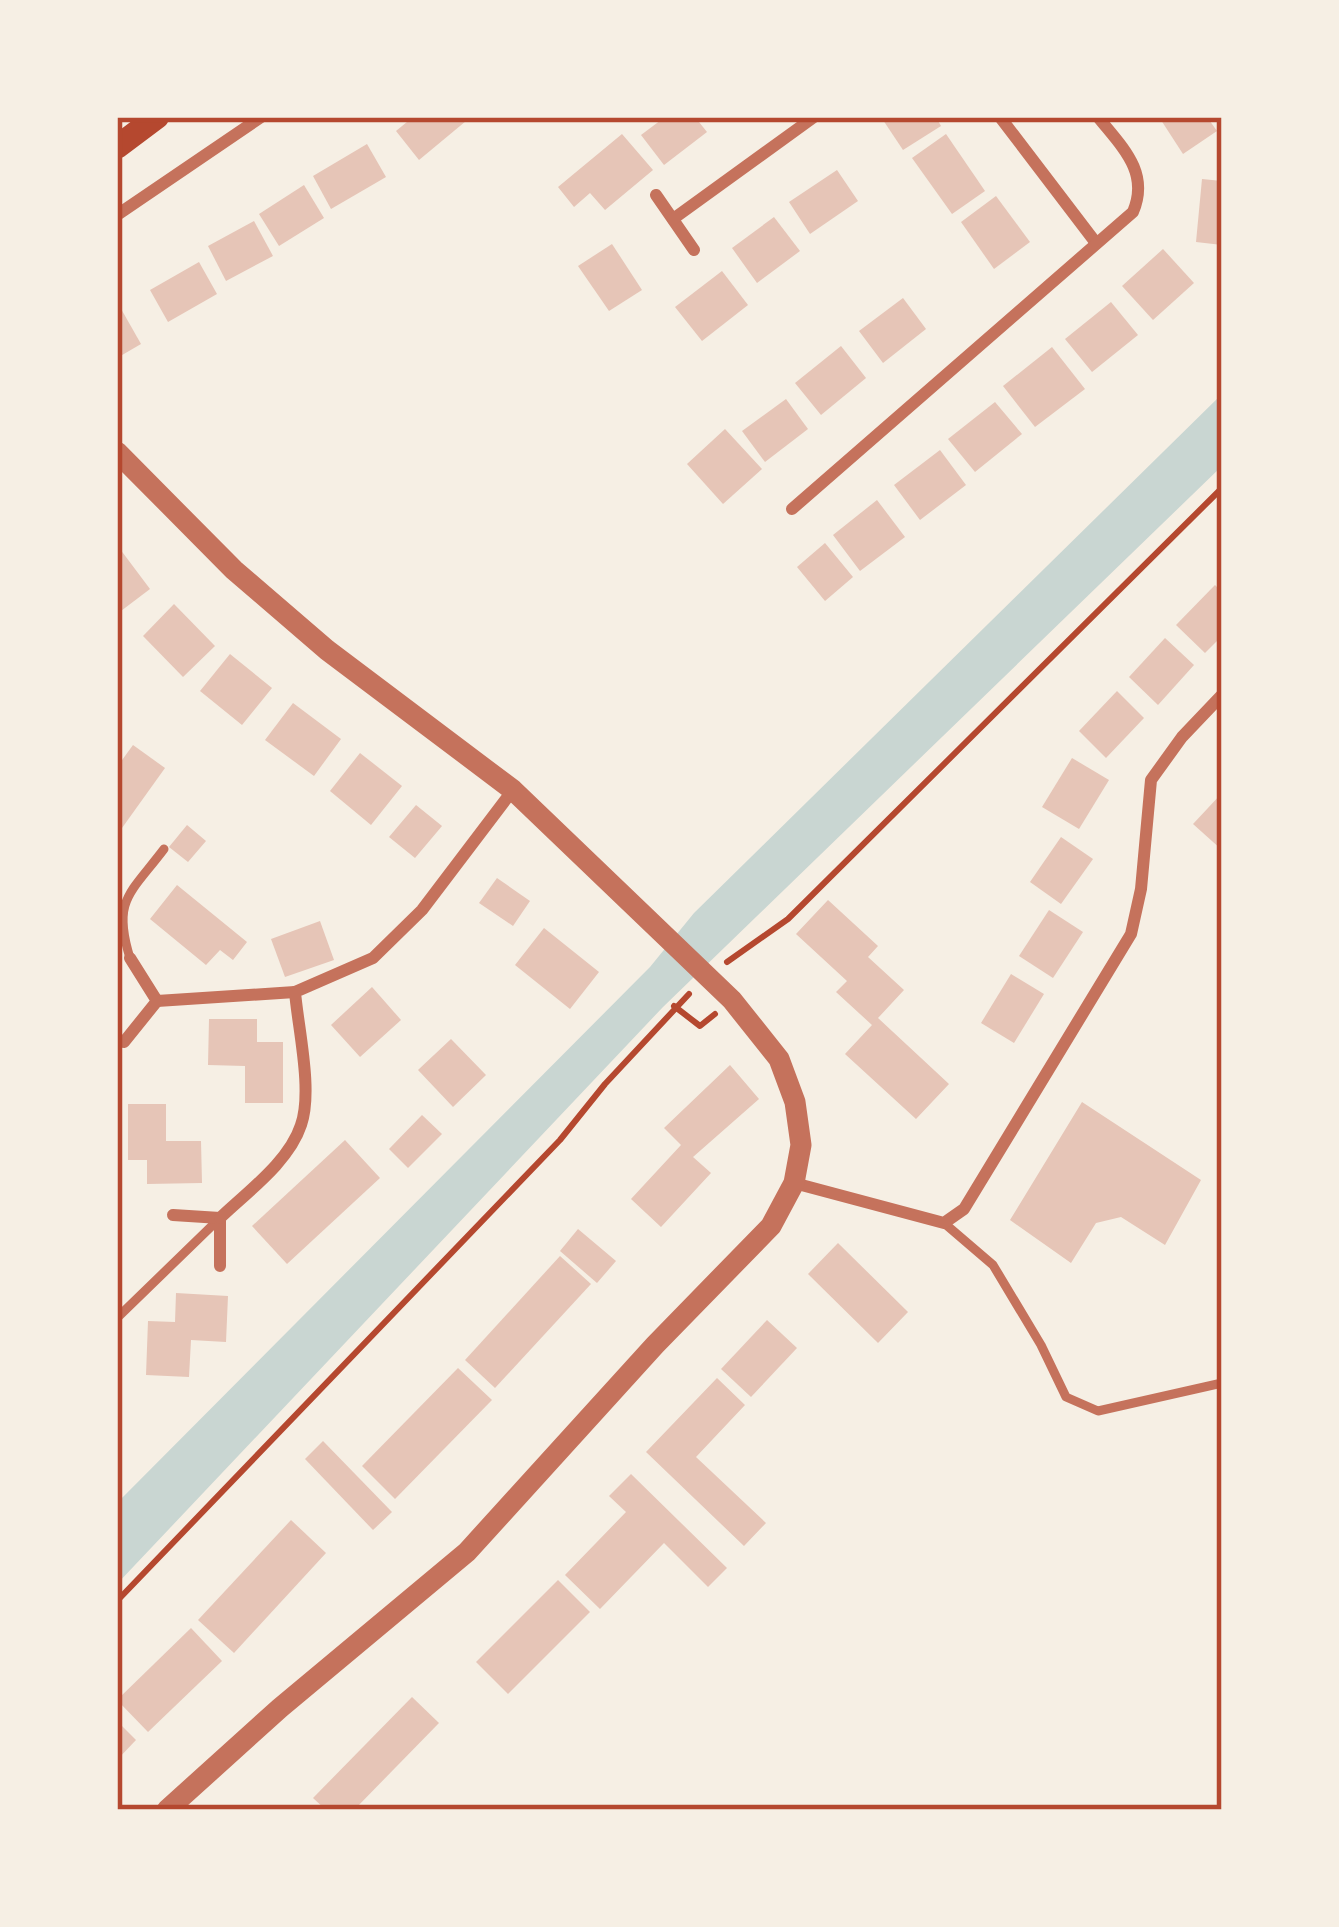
<svg xmlns="http://www.w3.org/2000/svg" width="1339" height="1927" viewBox="0 0 1339 1927" font-family="'Fira Sans Condensed',sans-serif">
<style>
.water{fill:#c9d6d2}
.building{fill:#e6c5b7}
.lines{fill:none;stroke-linecap:round;stroke-linejoin:round}
.path{stroke:#b5482f;stroke-width:6}
.service{stroke:#c5725c;stroke-width:9}
.minor{stroke:#c5725c;stroke-width:12}
.tertiary{stroke:#c5725c;stroke-width:21}
.secondary{stroke:#b5482f;stroke-width:24}
.neatline{fill:none;stroke:#b5482f;stroke-width:4.5}
</style>
<rect width="100%" height="100%" fill="#f6efe4"/>
<path class="water" d="M1222,394v72l-559,541 -546,577v-81l533,-536 44,-54z"/>
<g class="building">
<path d="M413,117h50l3,4 -47,39 -23,-29z"/>
<path d="M665,117h30l12,15 -43,33 -23,-30z"/>
<path d="M888,117h48l5,9 -38,24 -20,-30z"/>
<path d="M1159,117h48l10,14 -34,23z"/>
<path d="M622,134l31,36 -48,40 -15,-17 -16,14 -16,-20z"/>
<path d="M946,134l39,57 -33,23 -40,-56z"/>
<path d="M367,144l19,33 -55,32 -18,-33z"/>
<path d="M837,170l21,31 -48,33 -21,-32z"/>
<path d="M1202,179l20,2v64l-26,-3z"/>
<path d="M304,185l20,33 -45,28 -20,-32z"/>
<path d="M996,196l34,46 -36,27 -33,-47z"/>
<path d="M774,217l26,34 -43,32 -25,-35z"/>
<path d="M254,221l19,35 -47,25 -18,-35z"/>
<path d="M612,244l30,46 -33,21 -31,-45z"/>
<path d="M1163,249l31,34 -41,37 -31,-34z"/>
<path d="M199,262l18,32 -49,28 -18,-32z"/>
<path d="M722,271l26,34 -46,36 -27,-34z"/>
<path d="M903,298l23,31 -43,34 -24,-32z"/>
<path d="M1111,302l27,33 -46,37 -27,-33z"/>
<path d="M120,307l21,37 -24,14v-49z"/>
<path d="M841,346l25,32 -45,37 -26,-32z"/>
<path d="M1052,347l33,42 -50,38 -32,-41z"/>
<path d="M786,399l22,30 -43,33 -23,-31z"/>
<path d="M995,402l27,32 -47,38 -27,-33z"/>
<path d="M725,429l37,40 -39,35 -36,-40z"/>
<path d="M940,450l26,35 -46,35 -26,-35z"/>
<path d="M877,500l28,37 -45,34 -27,-36z"/>
<path d="M825,543l28,34 -28,24 -28,-34z"/>
<path d="M117,545l33,44 -33,25z"/>
<path d="M1215,585l7,7v44l-17,17 -29,-28z"/>
<path d="M174,604l41,42 -32,31 -40,-41z"/>
<path d="M1165,638l29,27 -36,40 -29,-28z"/>
<path d="M230,654l42,34 -30,37 -42,-34z"/>
<path d="M1117,691l27,27 -38,40 -27,-27z"/>
<path d="M293,703l48,36 -27,37 -49,-36z"/>
<path d="M133,745l32,23 -48,67v-68z"/>
<path d="M360,753l42,33 -31,39 -41,-34z"/>
<path d="M1072,758l37,22 -30,49 -37,-22z"/>
<path d="M1222,793v57l-29,-26z"/>
<path d="M416,805l26,21 -27,32 -26,-21z"/>
<path d="M187,825l19,16 -18,21 -19,-15z"/>
<path d="M1061,837l32,22 -32,45 -31,-22z"/>
<path d="M497,878l33,23 -17,25 -34,-23z"/>
<path d="M177,885l70,57 -14,18 -13,-10 -14,15 -56,-46z"/>
<path d="M828,900l50,46 -10,11 36,33 -26,28 71,66 -33,35 -71,-65 27,-29 -36,-33 11,-11 -51,-47z"/>
<path d="M1049,910l34,22 -30,46 -34,-22z"/>
<path d="M320,921l14,39 -49,17 -14,-38z"/>
<path d="M544,928l55,44 -29,37 -55,-44z"/>
<path d="M1011,974l33,20 -30,49 -33,-20z"/>
<path d="M372,987l29,33 -41,37 -29,-32z"/>
<path d="M209,1019h48v23h26v61h-38v-37l-37,-1z"/>
<path d="M451,1039l35,36 -33,32 -35,-37z"/>
<path d="M730,1065l29,34 -66,58 18,16 -50,54 -30,-28 50,-54 -17,-17z"/>
<path d="M1082,1102l119,78 -36,65 -44,-28 -25,6 -25,40 -61,-43z"/>
<path d="M128,1104h38v37h35l1,42 -55,1v-24h-19z"/>
<path d="M422,1115l20,19 -34,34 -19,-19z"/>
<path d="M345,1140l35,38 -93,86 -35,-38z"/>
<path d="M578,1229l38,32 -19,22 -37,-32z"/>
<path d="M838,1243l70,69 -30,31 -70,-69z"/>
<path d="M560,1256l31,28 -96,104 -30,-28z"/>
<path d="M176,1293l52,3 -2,46 -35,-2 -2,37 -43,-2 2,-54 27,1z"/>
<path d="M767,1320l30,28 -46,49 -30,-28z"/>
<path d="M458,1368l34,32 -97,99 -33,-33z"/>
<path d="M717,1378l28,27 -49,52 70,66 -22,23 -98,-94z"/>
<path d="M323,1441l69,71 -19,18 -68,-71z"/>
<path d="M631,1474l96,94 -19,19 -44,-44 -64,66 -35,-34 61,-63 -17,-16z"/>
<path d="M291,1520l35,33 -92,100 -36,-33z"/>
<path d="M558,1580l32,32 -82,82 -32,-32z"/>
<path d="M191,1628l31,33 -74,71 -31,-32z"/>
<path d="M412,1697l27,26 -85,87h-28l-13,-12z"/>
<path d="M117,1721l19,19 -19,20z"/>
</g>
<g class="lines">
<g class="path">
<path d="M727,962l61,-43 434,-431"/>
<path d="M674,1006l26,20 15,-12"/>
<path d="M117,1601l443,-461 45,-56 84,-90"/>
</g>
<g class="service">
<path d="M130,958c-18,-58 0,-64 34,-109"/>
<path d="M944,1223l49,42 48,80 25,52 32,14 124,-28"/>
<path d="M117,1318l103,-100"/>
</g>
<g class="minor">
<path d="M1000,117l96,126"/>
<path d="M656,195l38,55"/>
<path d="M117,215l144,-98"/>
<path d="M673,219l141,-102"/>
<path d="M792,509l341,-297c17,-40 -11,-65 -35,-95"/>
<path d="M157,1001l138,-9"/>
<path d="M124,1042l33,-41 -27,-43"/>
<path d="M794,1183l150,40 20,-14 167,-275 10,-45 10,-109 31,-43 40,-42"/>
<path d="M173,1215l47,3v48"/>
<path d="M220,1218c27,-26 69,-56 81,-93 12,-34 -3,-97 -6,-133l78,-34 49,-48 91,-120"/>
</g>
<path class="tertiary" d="M117,452l117,118 93,80 186,140 219,210 47,59 16,43 6,43 -7,38 -23,43 -116,119 -188,207 -187,156 -113,102"/>
<path class="secondary" d="M117,147l40,-30"/>
</g>
<rect width="1339" height="1927" fill="none" stroke="#f6efe4" stroke-width="240"/>
<rect x="120" y="120" width="1099" height="1687" class="neatline"/>
</svg>
